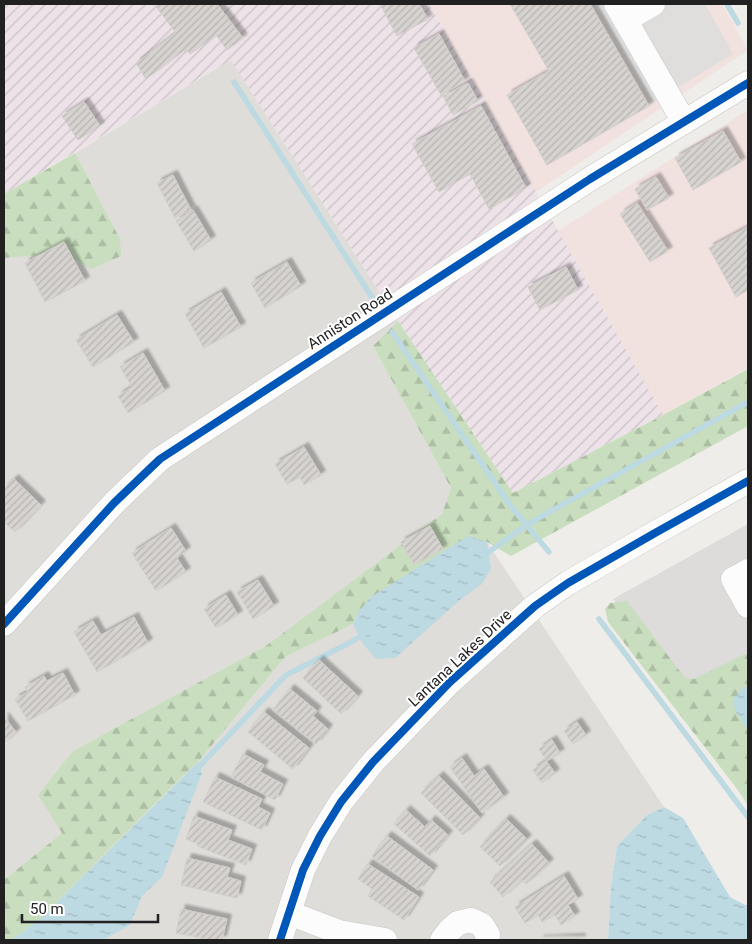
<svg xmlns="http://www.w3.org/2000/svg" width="752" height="944" viewBox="0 0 752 944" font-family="Roboto,sans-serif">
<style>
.residential{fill:#deddda}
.commercial{fill:#f1e2df}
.industrial{fill:url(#industrial-furrows)}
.religious{fill:#dddcdb}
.forest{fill:url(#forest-firs)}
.parking{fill:#dfdedd}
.water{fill:url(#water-ripples)}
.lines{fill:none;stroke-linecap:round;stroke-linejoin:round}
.stream{stroke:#bdd9e2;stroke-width:5.5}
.building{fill:url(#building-hatch);stroke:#d2cfca;filter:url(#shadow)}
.minor-casing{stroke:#c8c7c5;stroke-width:25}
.minor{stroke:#fdfcfc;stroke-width:24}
.cycleway-casing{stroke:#fff;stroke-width:11}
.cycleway{stroke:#0057b8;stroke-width:8}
.labels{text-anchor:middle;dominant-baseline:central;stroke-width:4;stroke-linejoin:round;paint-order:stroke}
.street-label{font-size:15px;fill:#212121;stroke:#fff}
</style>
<defs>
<pattern id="industrial-furrows" width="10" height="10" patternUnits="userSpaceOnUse" patternTransform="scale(1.25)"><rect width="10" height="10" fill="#ece2e7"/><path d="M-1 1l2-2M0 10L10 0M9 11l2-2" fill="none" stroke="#cac2c6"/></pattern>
<pattern id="forest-firs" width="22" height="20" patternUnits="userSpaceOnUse" patternTransform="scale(1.25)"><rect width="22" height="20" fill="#c8debe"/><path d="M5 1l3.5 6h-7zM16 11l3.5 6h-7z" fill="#acbea3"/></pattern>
<pattern id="water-ripples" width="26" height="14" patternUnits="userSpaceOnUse" patternTransform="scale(1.25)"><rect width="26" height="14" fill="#bdd9e2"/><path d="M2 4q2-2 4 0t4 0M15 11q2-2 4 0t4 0" fill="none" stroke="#a2bac2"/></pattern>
<pattern id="building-hatch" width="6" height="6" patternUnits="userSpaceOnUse" patternTransform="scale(1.25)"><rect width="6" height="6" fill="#d6d3d0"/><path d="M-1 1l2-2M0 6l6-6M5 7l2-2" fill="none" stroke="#b7b5b2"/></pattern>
<filter id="shadow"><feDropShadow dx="4.5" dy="-4.5" stdDeviation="1" flood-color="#0004"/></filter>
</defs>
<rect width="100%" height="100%" fill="#efede9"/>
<g class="residential">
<path d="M231,60l167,261 -25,25 78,142 -9,26 -175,131 -194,106 -11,82 -58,47v-622l60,-5 56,-14 -45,-86z"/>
<path d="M468,536l19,6 177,265 -17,8 -30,31 -6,40 -3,54h-596l29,-22 157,-156 87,-105 68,-33 6,-13z"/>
</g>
<g class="commercial">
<path d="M429,4h293l26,46 -212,142z"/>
<path d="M748,110v258l-85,47 -105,-184z"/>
</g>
<path class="industrial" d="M4,4h425l234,411 -150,78 -115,-172 -167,-261 -227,134z"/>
<path class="religious" d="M748,524v282l-135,-207z"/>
<g class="forest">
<path d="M75,153l45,86 1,17 -30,13 -27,-16 -60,5v-64z"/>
<path d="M398,321l115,172 150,-78 85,-46v57l-237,130 -24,-14 -128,69 -6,13 -68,33 -87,105 -13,12 -144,144 -29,22h-8v-60l58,-47 -24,-38 35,-44 194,-106 175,-131 9,-26 -78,-142z"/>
<path d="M627,601l58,77 9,1 51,-25 3,1v148l-140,-181 -3,-13 5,-6z"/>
</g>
<path class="parking" d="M592,4h113l28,50 -83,50z"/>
<g class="water">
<path d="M468,536l19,6 4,27 -9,15 -22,16 -65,58 -19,1 -13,-15 -10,-20 6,-13 12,-14z"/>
<path d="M744,687h4v42l-13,-18 -2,-12z"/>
<path d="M198,762l4,11 -40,104 -20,19 -12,29 -27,15h-91l29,-22z"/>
<path d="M664,807l19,11 47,79 15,8h3v35h-140l3,-54 6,-40 30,-31z"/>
</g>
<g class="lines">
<g class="stream">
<path d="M728,6l10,17"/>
<path d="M234,82l139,217"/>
<path d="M392,332l118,173 39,47"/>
<path d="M483,556l44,-31 17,-10 204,-113"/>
<path d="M599,619l149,198"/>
<path d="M195,771l91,-96 67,-34 11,-7"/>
</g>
</g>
<g class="building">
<path d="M154,4h63l26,34 -16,12 -11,-15 -26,19 -4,-5 -40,30 -10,-16 40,-30z"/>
<path d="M380,4h39l9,15 -31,17z"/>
<path d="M510,4h80l59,102 -102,59 -40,-70 42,-24z"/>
<path d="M439,34l26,47 -24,14 -27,-47z"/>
<path d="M468,83l10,18 -25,14 -10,-19z"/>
<path d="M84,102l16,24 -22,14 -16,-24z"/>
<path d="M481,106l45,82 -37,21 -19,-35 -31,18 -27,-48z"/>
<path d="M723,131l18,31 -48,28 -18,-32z"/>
<path d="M173,175l18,35 -16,8 -18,-35z"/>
<path d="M656,177l13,21 -22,12 -12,-21z"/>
<path d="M637,203l31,48 -18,11 -30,-48z"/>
<path d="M193,210l18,30 -17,11 -18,-30z"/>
<path d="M748,227v63l-12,7 -27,-49z"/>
<path d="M64,242l21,39 -40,21 -20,-39z"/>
<path d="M287,262l14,24 -36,22 -14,-25z"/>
<path d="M566,267l12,23 -38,20 -12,-23z"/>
<path d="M221,292l20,35 -37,21 -19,-34z"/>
<path d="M117,315l17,27 -41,25 -17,-27z"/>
<path d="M143,353l22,38 -37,22 -10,-17 14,-9 -12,-20z"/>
<path d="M304,447l17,28 -17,10 -4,-8 -13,7 -12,-20z"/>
<path d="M14,479l27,26 -26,27 -11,-10v-33z"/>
<path d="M430,526l13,23 -29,16 -13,-23z"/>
<path d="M171,528l15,23 -9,7 9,14 -30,19 -24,-38z"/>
<path d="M258,580l16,26 -21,13 -16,-27z"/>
<path d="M226,595l12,20 -22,13 -12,-19z"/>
<path d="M134,617l14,26 -51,29 -23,-40 19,-11 8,14z"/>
<path d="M319,660l39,36 -17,18 -38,-36z"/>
<path d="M63,673l12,22 -47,26 -13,-22 13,-7 -3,-5 19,-11 3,5z"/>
<path d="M290,689l27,22 -4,5 15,13 -12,15 -43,-34z"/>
<path d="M264,712l45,36 -16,21 -45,-37z"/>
<path d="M4,717l12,15 -12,11z"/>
<path d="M577,722l9,13 -13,9 -9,-13z"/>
<path d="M552,740l8,13 -13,8 -8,-12z"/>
<path d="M243,754l21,11 -4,7 23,12 -8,16 -44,-23z"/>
<path d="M462,758l12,18 10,-7 20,28 -22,16 -32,-46z"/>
<path d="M546,761l9,12 -13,10 -9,-13z"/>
<path d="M439,776l41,42 -17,17 -42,-42z"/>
<path d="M215,777l47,22 -4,8 12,6 -8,17 -59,-28z"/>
<path d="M406,810l19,17 6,-7 17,15 -18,21 -36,-32z"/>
<path d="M194,816l38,14 -4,10 24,9 -6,16 -49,-19 1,-2 -12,-5z"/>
<path d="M506,819l21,20 -27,27 -20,-19z"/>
<path d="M387,836l46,34 -15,20 -46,-34z"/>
<path d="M532,844l17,19 -23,21 -4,-4 -19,17 -13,-15z"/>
<path d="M187,858l43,10 -3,9 14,4 -4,17 -56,-13z"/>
<path d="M368,864l51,33 -15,23 -36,-24 4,-7 -14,-10z"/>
<path d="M564,876l14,23 -10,6 7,11 -14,9 -6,-10 -13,7 -4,-7 -13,8 -10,-16z"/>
<path d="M181,909l46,10 -5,21h-11l-35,-7z"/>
<path d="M581,938v2h-42z"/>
</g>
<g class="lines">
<g class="minor-casing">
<g id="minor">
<path d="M616,4l68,118"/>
<path d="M625,20l28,-16"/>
<path d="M748,571l-15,8 15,27"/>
<path d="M4,624l110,-121 46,-44 430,-280 158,-96"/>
<path d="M289,913l50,19 46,8"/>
<path d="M280,940l23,-70 17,-34 21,-34 32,-40 77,-80 85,-76 33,-23 87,-50 93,-52"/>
<path d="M442,940l7,-9 9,-8 13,-3 11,5 6,10 -1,5"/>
</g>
</g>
<use href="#minor" class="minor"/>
<g class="cycleway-casing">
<g id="cycleway">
<path d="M4,624l110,-121 46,-44 430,-280 158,-96"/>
<path d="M280,940l23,-70 17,-34 21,-34 32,-40 77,-80 85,-76 33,-23 87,-50 93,-52"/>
</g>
</g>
<use href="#cycleway" class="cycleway"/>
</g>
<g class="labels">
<g class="street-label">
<text transform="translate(350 319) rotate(-33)">Anniston Road</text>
<text transform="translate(460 658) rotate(-43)">Lantana Lakes Drive</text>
</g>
</g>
<rect width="752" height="944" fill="none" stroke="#212121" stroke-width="10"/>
<path d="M22 914v8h136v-8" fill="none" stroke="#212121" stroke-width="2.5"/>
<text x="30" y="914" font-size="15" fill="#212121" stroke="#ffffff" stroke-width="4" paint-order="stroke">50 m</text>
</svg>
